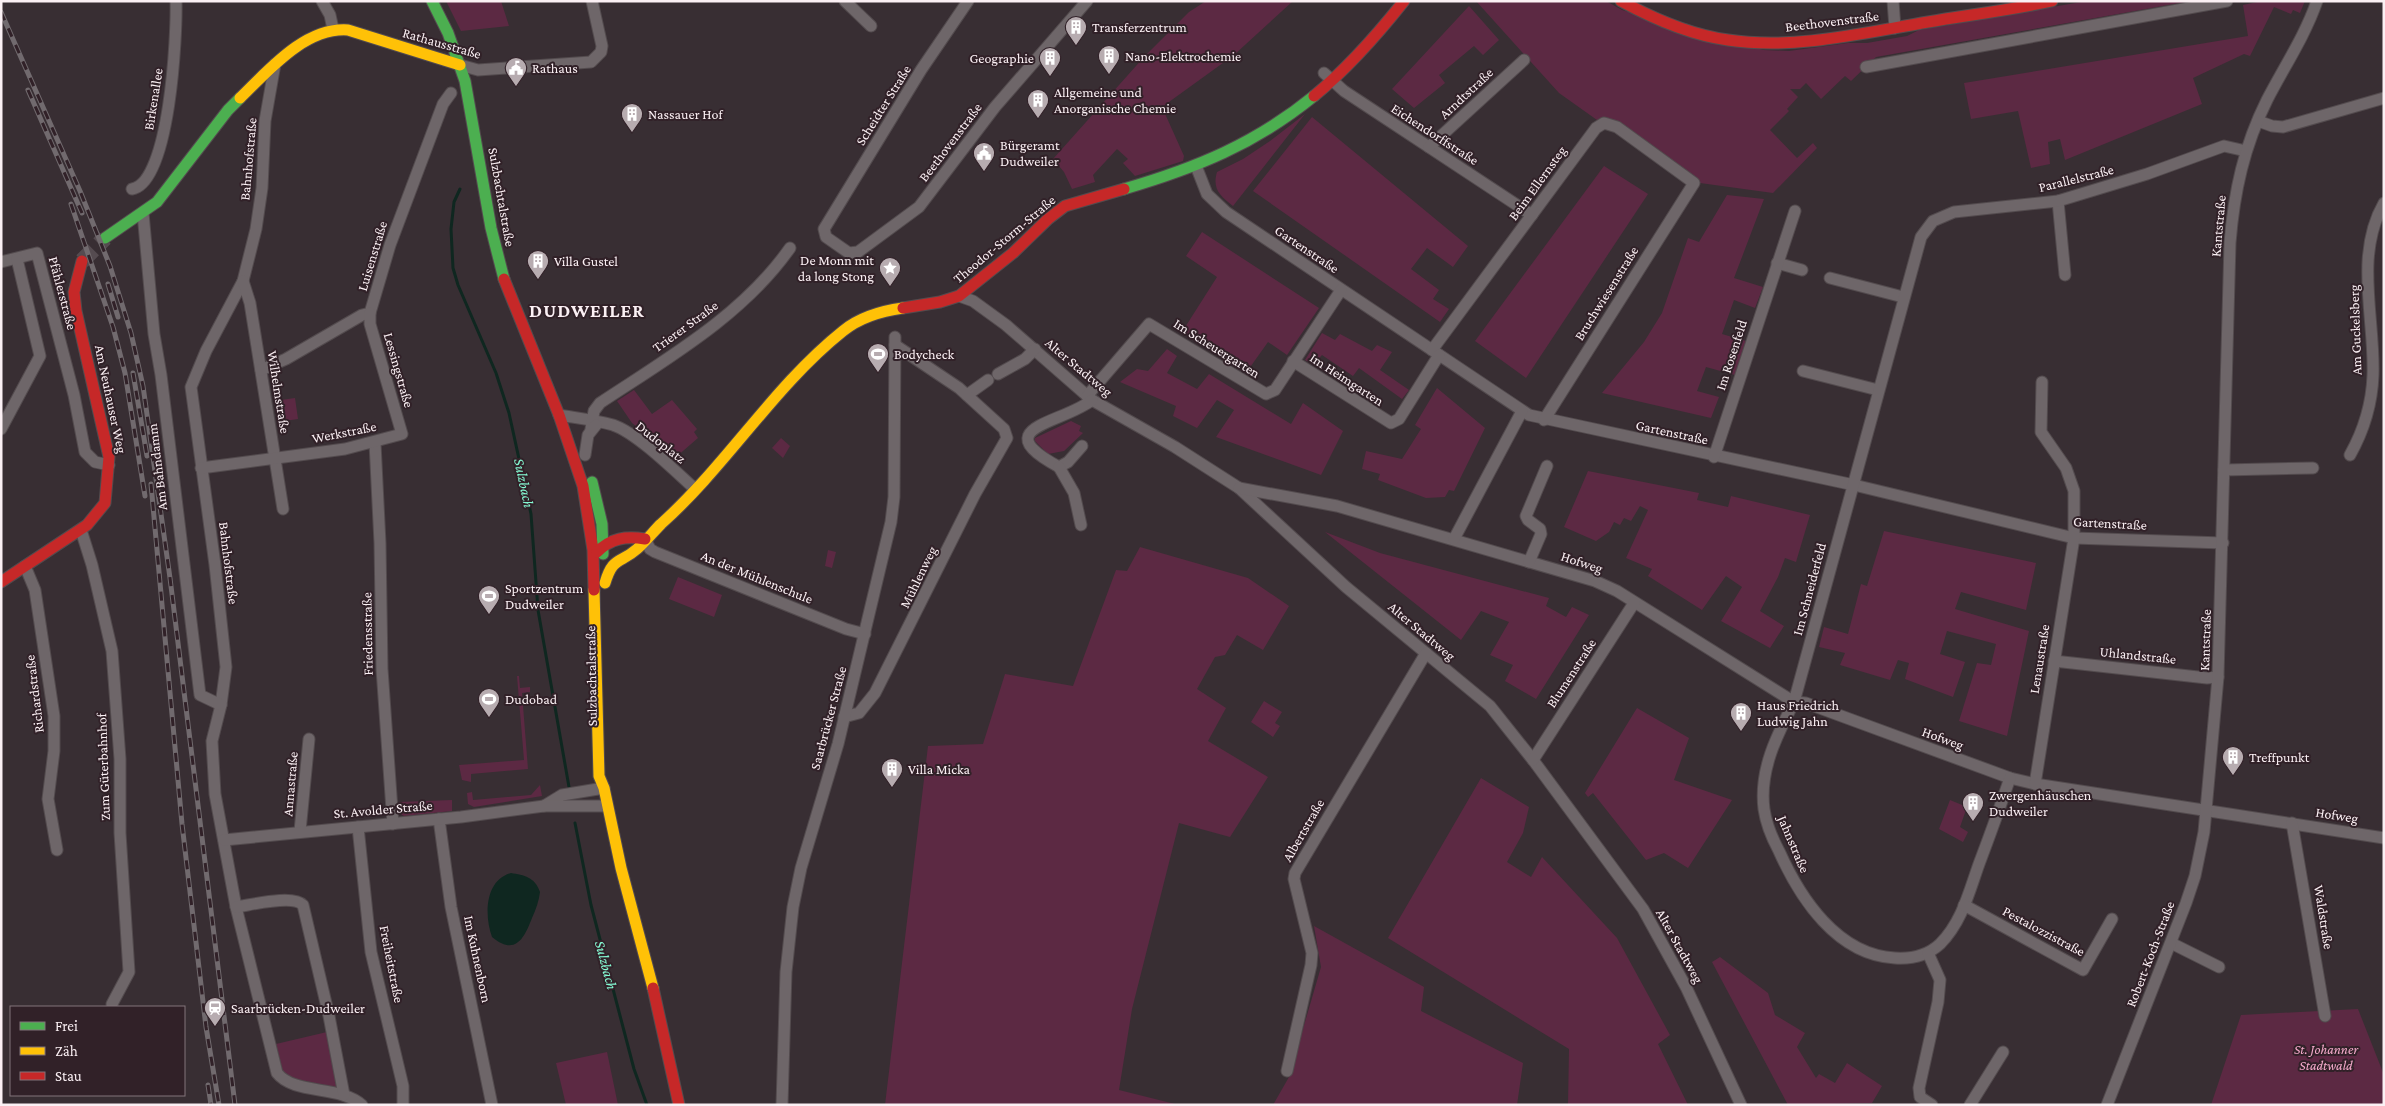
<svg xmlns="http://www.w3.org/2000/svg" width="2385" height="1106" viewBox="0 0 2385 1106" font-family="'Crimson Pro',serif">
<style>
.green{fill:#5c2943}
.water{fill:#0f2720}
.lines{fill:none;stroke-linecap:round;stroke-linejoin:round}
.stream{stroke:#0f2720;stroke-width:3}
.secondary-tunnel{stroke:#554b50;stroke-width:16;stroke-dasharray:16 8;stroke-linecap:butt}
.street-casing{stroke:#534b4e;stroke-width:13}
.fast-casing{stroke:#534b4e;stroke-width:13}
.slow-casing{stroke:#534b4e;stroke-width:13}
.jam-casing{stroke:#534b4e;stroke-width:13}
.street{stroke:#6e6669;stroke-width:11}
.fast{stroke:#4caf50;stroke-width:11}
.slow{stroke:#ffc107;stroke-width:11}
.jam{stroke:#c62828;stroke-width:11}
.rail-casing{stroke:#716a6e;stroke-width:5}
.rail{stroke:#312128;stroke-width:3;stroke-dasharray:9;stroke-linecap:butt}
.labels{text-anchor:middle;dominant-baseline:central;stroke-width:4;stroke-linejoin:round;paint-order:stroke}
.street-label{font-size:14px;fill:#fbf0f4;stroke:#312128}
.poi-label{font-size:14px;fill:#fbf0f4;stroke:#312128;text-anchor:start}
.park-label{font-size:14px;font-style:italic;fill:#f5aacb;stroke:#312128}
.water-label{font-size:15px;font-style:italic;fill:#86fcd5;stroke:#312128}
.district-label{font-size:19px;font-weight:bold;letter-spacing:1px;fill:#fbf0f4;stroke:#312128}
</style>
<rect width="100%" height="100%" fill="#382e33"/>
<g class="green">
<path d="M446,1h55l8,25 -48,5z"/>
<path d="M1206,1h87l-59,54 -72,52 22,49 -1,5 -48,15 -12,-13 5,-4 -11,-10 -24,26 2,7 -23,7 -8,-17 -11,-13 91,-102 45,-45z"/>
<path d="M1476,1h130l16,9 141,40 26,1 59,-8h19l40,-7 12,-6 168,-29h104l-315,56 -25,24 -6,-5 -24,23 -15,-16 -6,6h-10l8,8 -11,12 2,2 -19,19 27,28 16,-15 4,5 -44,45 -73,-10 -83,-61 -12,-5 -8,3 -38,-27z"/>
<path d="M2262,1h43l-5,12 -7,-3 -2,4 -17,-7 -24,49 -6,-2 -51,24 9,26 -137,56 -5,-21 -12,3 2,22 -19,4 -13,-57 -47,8 -7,-36 284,-47 -5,-31z"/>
<path d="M1469,6l30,34 -16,15 -9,-9 -35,29 6,8 -31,25 -22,-19z"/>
<path d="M1305,114l-72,92c-13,-10 -21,-17 -16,-34l26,-13 27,-18z"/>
<path d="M1312,117l156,129 -15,21 -26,-19 -16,21 28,21 -6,9 16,10 -9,13 -187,-131z"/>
<path d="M1604,166l44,28 -122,184 -51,-37z"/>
<path d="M1727,195l37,4 -30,79 29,9 -8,21 -21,-8 -12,34 24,7 -11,34 -29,-8 -9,24 22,6 -8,21 -109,-25 42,-51 18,-29 26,-75 11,4z"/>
<path d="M1202,232l117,76 -32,47 -19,-13 -22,31 -64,-41 35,-55 -31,-21z"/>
<path d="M1322,333l13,7 5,-6 32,17 5,-6 15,7 -12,18 29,20 -7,9 -43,-31 -6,8 -31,-21 -9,9 -8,-4z"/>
<path d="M1167,349l10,7 -10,17 30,16 12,-15 82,50 12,-21 40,28 -22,44 -105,-38 18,-27 -17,-10 -20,28 -24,-12 3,-10 -56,-24 17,-13 11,2z"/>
<path d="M1437,388l48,40 -31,63 -5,-1 -4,7 -19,1 -48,-18 2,-6 -18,-5 4,-18 36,8 19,-30 -6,-4z"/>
<path d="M634,390l18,24 20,-14 25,29 -3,3 4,6 -22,19 -44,-34 -15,-22z"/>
<path d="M295,398l3,21 -14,2 -3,-21z"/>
<path d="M1071,421l10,5 -2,5 4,2 -19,18 -16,3 -13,-13v-3z"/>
<path d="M781,438l9,8 -7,12 -11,-10z"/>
<path d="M1588,471l111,22 -2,7 31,7 3,-11 79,19 -14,47 -11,-4 -7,19 -18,34 24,15 -14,22 -49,-27 21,-34 -16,-11 -24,34 -54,-34 4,-7 -26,-11 22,-48 -8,-4 -9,15 -7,-3 -4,7 -6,-3 -5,10 -13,9 -32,-14z"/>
<path d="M1884,531l152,32 -10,47 -65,-18 -6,17 74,22 -22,105 -48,-15 18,-58 14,2 5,-21 -49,-13 -7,23 25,8 -12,35 -48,-18 4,-16 -11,-3 -8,20 -50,-15 5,-12 -26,-6 5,-20 24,7 13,-50 6,2z"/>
<path d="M1325,532l55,21 169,45 -3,8 20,11 6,-10 17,8 -53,84 -31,-18 8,-16 -23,-10 19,-33 -28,-11 -20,29z"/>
<path d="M1140,547l108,31 41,28 -26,44 -26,-15 -12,20 -10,2 -18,32 29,19 -18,33 60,36 -38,60 -51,-14 -47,186 -13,81 60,15h-294l43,-359 55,-2 22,-70 68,12 43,-116 11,1z"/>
<path d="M828,550l8,2 -4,16 -7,-2z"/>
<path d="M678,577l44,18 -8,22 -45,-18z"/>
<path d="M517,676h2l1,12 10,-1v5l-8,1 6,76 -57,5v8l-9,-2 -3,-15 65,-5z"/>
<path d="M1264,701l18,11 -7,11 5,3 -7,11 -22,-15z"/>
<path d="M1637,708l52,30 -15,42 58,20 -44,68 -24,-15 -18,7 -53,-67 -5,4 -3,-4z"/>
<path d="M1481,778l48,29 -6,26 -16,29 24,15 11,-20 75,81 53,97 -12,9 30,61h-120l1,-56 -181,-111z"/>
<path d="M540,785l2,11 -68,11 -6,-3 -1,-11 5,-1 1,8 58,-5z"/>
<path d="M452,800v11l-48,5 -5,-3v-11z"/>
<path d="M1950,800l17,7 -7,20 8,5 -5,10 -24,-13z"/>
<path d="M1314,926l110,61 -3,24 102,52 -6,42h-244l16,-28 32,-110z"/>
<path d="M1720,957l48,36 7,22 30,18 -8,14 19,31 3,-4 16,9 12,-20 35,23 -10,17 -84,2 -76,-143z"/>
<path d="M2358,1009l26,66v30h-173l30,-90z"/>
<path d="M327,1032l12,56 -44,-9 -12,-7 -7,-28z"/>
<path d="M607,1052l11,53h-52l-10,-42z"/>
</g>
<path class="water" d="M511,873c13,2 24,4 29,19 -1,9 -4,17 -8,26 -8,21 -17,38 -40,19 -8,-22 -7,-57 19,-64z"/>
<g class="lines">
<g class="stream">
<path d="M460,189l-6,13 -3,27 2,39 5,17 38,88 13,40 22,101 7,96 31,177"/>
<path d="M575,823l16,82 43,164 13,36"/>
</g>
<path class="secondary-tunnel" d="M82,261l23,-23"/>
<g class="street-casing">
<g id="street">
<path d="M322,1l8,14 3,14"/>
<path d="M845,1l26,25"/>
<path d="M968,1l-47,69 -97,159 2,8 23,16 9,-1 61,-45 76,-100 92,-106"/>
<path d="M1893,1l2,27"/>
<path d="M275,64l-10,57 -3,67 -6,41 -13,52 -37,70 -15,36 24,178 11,102 -5,38 -9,36 3,53 21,113 41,166c17,22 63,12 85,32"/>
<path d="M460,65l18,5 113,-8 10,-10 1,-6 -10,-45"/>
<path d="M1866,67l361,-66"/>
<path d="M1324,73l20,18 188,124"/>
<path d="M2258,121l14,5 11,1 101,-29"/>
<path d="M1429,147l95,-87"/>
<path d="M1196,166l11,28 19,18 303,203 325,70 220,53 149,5"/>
<path d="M132,189c38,-6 45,-155 44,-188"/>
<path d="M2058,201l7,74"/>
<path d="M143,213l11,121 7,41 39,320 21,10"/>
<path d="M1,262l36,-9 37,142 11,57 10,10 14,3"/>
<path d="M1777,263l25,7"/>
<path d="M1830,278l73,19"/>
<path d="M243,281l7,22 33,206"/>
<path d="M959,296l14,5 33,24 86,75 83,47 64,41 107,99 144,119 43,54 110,149 43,78 55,118"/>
<path d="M1432,350l164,-222 8,-5 13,4 77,56 -150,237"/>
<path d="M1293,361l98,62 8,-4 40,-64"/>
<path d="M261,370l25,-11 76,-44 8,-2 20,-68 53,-141 8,-11"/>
<path d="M1803,371l75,19"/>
<path d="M998,374l27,-15 10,-10"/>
<path d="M967,395l21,-15"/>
<path d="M1087,396l62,-72 117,70 9,-4 66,-100"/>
<path d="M559,415c18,3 36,5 54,10 24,8 63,47 82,64"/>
<path d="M1,429l39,-73 -23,-97"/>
<path d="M591,429l3,-18 6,-8c68,-45 143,-88 190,-155"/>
<path d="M375,443l5,100 2,126 11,155"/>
<path d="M1082,446l-14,16 -9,5c-74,-40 3,-43 33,-67"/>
<path d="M585,455l3,-20 8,-10"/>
<path d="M2350,455c14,-25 22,-52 23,-80 2,-57 -19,-120 11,-172"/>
<path d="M1714,457l81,-246"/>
<path d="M1059,467l15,26 7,32"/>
<path d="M201,468l144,-19 57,-15 -32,-110v-11"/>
<path d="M2224,470l89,-2"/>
<path d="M1239,488l98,18 258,75 22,10 177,111 12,1 204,75 25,6 349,54"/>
<path d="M81,530l11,35 20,86 8,108v74l9,139 -17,32"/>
<path d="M645,539l5,10 5,3 191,77 19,5"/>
<path d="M1454,539l68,-128"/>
<path d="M1529,562l12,-28 -1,-5 -12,-9 -2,-4 21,-50"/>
<path d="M25,566l10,24 19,126v35l-6,48 9,51"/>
<path d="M2054,661l153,17 11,-1"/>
<path d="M844,717l15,-4 16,-20 100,-199 32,-56 -3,-9 -45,-41 -64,-43"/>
<path d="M1533,760l101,-157"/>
<path d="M2010,778c-10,29 -20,57 -31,86 -10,28 -17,58 -39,80 -13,12 -29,15 -45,14 -58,-3 -95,-60 -116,-107 -7,-13 -13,-28 -15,-42 -5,-39 13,-74 30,-107l127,-465 12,-16 21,-9 104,-11 89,-27 77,-28 22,5"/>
<path d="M2035,784l39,-246v-47l-8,-23 -25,-36 1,-50"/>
<path d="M544,806l18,-11 42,-7"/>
<path d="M439,819l12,88 41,198"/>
<path d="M2292,823l33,193"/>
<path d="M358,827l13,125 32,134v19"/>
<path d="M300,831l9,-92"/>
<path d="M224,840l237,-23 83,-11h63"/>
<path d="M1964,905l119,65 29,-51"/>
<path d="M236,907c15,-2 57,-13 67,-2l26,111 15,79"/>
<path d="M2171,943l48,24"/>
<path d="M1928,953l12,27 -2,22 -19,86 1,9 12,8"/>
<path d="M1287,1071l24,-106 1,-12 -18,-74 1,-6 131,-220"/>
<path d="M782,1105l4,-133 7,-65 8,-39 37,-124 53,-222 3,-25 1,-160"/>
<path d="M1970,1105l33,-53"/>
<path d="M2107,1105l79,-202 9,-27 9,-44 14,-155 12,-434c4,-51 14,-97 37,-143 17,-33 38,-64 50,-99"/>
</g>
</g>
<g class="fast-casing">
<g id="fast">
<path d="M432,1l16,32 17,48 26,147 13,51"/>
<path d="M1124,189c72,-21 131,-45 190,-93"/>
<path d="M105,238l52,-36 71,-92 12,-12"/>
<path d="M592,482l10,42 1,30"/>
</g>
</g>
<g class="slow-casing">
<g id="slow">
<path d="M240,98c29,-28 65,-71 108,-68l112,35"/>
<path d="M605,583c8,-27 15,-19 32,-34 9,-8 16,-17 24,-25 66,-59 113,-138 182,-193 17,-14 38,-20 60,-23"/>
<path d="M594,590l5,186 5,12 17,80 32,120"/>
</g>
</g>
<g class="jam-casing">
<g id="jam">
<path d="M1621,1c33,18 69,34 107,39 67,10 135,-7 200,-18 41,-7 83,-12 124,-21"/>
<path d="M1314,96c34,-28 63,-61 90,-95"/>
<path d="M504,279l55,136 24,71 10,64 1,40"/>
<path d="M903,308l37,-6 19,-6 54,-43 35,-34 17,-13 59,-17"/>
<path d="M597,552c14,-14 29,-16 48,-13"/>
<path d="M1,582l86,-57 18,-22 4,-46 -33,-146 -2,-19 8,-31"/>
<path d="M653,988l26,117"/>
</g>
</g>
<use href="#street" class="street"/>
<use href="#fast" class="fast"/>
<use href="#slow" class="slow"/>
<use href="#jam" class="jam"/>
<g class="rail-casing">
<g id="rail">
<path d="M1,12l79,179 30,75 21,67 12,53 27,192 65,527"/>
<path d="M28,90l54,123"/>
<path d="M71,204l42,123 12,46 20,123"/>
<path d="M108,284l10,33"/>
<path d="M133,373l14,83"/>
<path d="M151,484l31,340 24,203 13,78"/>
<path d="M208,1085l3,20"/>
</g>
</g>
<use href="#rail" class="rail"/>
</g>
<defs>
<g id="building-pin" transform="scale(1.125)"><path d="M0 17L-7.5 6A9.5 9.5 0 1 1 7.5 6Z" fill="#b7acb0" stroke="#312128"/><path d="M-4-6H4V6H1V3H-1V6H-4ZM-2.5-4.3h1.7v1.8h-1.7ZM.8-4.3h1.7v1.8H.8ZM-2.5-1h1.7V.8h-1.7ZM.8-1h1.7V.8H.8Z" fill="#fff"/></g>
<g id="civic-pin" transform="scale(1.125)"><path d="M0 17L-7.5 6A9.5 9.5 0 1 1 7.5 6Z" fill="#b7acb0" stroke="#312128"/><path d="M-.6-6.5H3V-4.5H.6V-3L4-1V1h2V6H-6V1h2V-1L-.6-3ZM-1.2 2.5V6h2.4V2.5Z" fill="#fff"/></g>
<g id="sight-pin" transform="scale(1.125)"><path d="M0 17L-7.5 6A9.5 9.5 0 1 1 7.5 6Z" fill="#b7acb0" stroke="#312128"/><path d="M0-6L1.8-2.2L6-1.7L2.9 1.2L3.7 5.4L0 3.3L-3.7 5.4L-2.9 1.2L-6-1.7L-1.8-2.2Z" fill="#fff"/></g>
<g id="stadium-pin" transform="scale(1.125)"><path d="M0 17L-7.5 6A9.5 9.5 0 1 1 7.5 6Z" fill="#b7acb0" stroke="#312128"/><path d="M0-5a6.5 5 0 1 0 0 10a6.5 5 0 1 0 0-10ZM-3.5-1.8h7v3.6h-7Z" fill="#fff"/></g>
<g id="station-pin" transform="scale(1.125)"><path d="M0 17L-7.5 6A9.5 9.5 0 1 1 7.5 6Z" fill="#b7acb0" stroke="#312128"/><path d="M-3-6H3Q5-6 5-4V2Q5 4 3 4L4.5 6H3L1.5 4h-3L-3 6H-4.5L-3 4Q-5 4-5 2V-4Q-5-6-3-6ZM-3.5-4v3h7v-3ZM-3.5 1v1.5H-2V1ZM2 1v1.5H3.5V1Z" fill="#fff"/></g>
</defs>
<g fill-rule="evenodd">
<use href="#building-pin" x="1076" y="27"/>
<use href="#building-pin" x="1109" y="56"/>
<use href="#building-pin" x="1050" y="58"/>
<use href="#civic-pin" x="516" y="68"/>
<use href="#building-pin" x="1038" y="100"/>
<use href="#building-pin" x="632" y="114"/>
<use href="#civic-pin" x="984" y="153"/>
<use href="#building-pin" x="538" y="261"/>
<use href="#sight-pin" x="890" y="268"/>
<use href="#stadium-pin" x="878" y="354"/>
<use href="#stadium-pin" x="489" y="596"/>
<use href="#stadium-pin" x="489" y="699"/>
<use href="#building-pin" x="1741" y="713"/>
<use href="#building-pin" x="2233" y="757"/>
<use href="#building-pin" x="892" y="769"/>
<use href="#building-pin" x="1973" y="803"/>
<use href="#station-pin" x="215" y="1008"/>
</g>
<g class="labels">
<g class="street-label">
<text transform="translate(1832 21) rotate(-7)">Beethovenstraße</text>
<text transform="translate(442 43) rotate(16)">Rathausstraße</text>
<text transform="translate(1466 93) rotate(-43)">Arndtstraße</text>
<text transform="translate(153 99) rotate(-81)">Birkenallee</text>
<text transform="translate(883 105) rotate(-58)">Scheidter Straße</text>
<text transform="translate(1435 134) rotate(33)">Eichendorffstraße</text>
<text transform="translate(950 142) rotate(-53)">Beethovenstraße</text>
<text transform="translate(248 159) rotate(-85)">Bahnhofstraße</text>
<text transform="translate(2076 178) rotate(-14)">Parallelstraße</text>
<text transform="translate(1537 183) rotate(-54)">Beim Ellernsteg</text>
<text transform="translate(502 197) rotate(80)">Sulzbachtalstraße</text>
<text transform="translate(2218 226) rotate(-85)">Kantstraße</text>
<text transform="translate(1004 239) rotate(-40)">Theodor-Storm-Straße</text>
<text transform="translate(1307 249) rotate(34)">Gartenstraße</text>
<text transform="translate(372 256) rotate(-73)">Luisenstraße</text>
<text transform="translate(63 293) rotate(75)">Pfählerstraße</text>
<text transform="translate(1606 293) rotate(-58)">Bruchwiesenstraße</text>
<text transform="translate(685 326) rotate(-36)">Trierer Straße</text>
<text transform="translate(2355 330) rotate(-92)">Am Guckelsberg</text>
<text transform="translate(1217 348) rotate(32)">Im Scheuergarten</text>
<text transform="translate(1731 355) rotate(-72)">Im Rosenfeld</text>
<text transform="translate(1079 367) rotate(40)">Alter Stadtweg</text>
<text transform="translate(399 370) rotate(74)">Lessingstraße</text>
<text transform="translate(1347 379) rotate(33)">Im Heimgarten</text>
<text transform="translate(279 392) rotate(81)">Wilhelmstraße</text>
<text transform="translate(111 399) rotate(78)">Am Neuhauser Weg</text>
<text transform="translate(344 432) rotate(-11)">Werkstraße</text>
<text transform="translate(1672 432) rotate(12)">Gartenstraße</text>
<text transform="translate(661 442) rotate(38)">Dudoplatz</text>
<text transform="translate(157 467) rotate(-97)">Am Bahndamm</text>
<text transform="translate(2110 523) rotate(3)">Gartenstraße</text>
<text transform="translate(1582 562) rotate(18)">Hofweg</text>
<text transform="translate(229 563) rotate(83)">Bahnhofstraße</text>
<text transform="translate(757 577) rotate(22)">An der Mühlenschule</text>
<text transform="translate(918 577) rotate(-64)">Mühlenweg</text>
<text transform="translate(1809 589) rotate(-75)">Im Schneiderfeld</text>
<text transform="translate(1422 631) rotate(40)">Alter Stadtweg</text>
<text transform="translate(367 634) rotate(-91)">Friedensstraße</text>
<text transform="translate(2205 640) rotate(-88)">Kantstraße</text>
<text transform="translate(2138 655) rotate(6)">Uhlandstraße</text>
<text transform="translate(2039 659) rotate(-81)">Lenaustraße</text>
<text transform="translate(1571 673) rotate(-57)">Blumenstraße</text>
<text transform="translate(591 676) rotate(-91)">Sulzbachtalstraße</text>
<text transform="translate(34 694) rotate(-97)">Richardstraße</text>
<text transform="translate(828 718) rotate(-75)">Saarbrücker Straße</text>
<text transform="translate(1943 738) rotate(20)">Hofweg</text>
<text transform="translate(103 767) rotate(-92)">Zum Güterbahnhof</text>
<text transform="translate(290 784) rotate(-85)">Annastraße</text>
<text transform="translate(383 809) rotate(-5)">St. Avolder Straße</text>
<text transform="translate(2337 815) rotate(9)">Hofweg</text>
<text transform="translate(1303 830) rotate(-60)">Albertstraße</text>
<text transform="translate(1794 844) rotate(67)">Jahnstraße</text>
<text transform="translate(2324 917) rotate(81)">Waldstraße</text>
<text transform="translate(2044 931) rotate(28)">Pestalozzistraße</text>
<text transform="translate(1680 946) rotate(61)">Alter Stadtweg</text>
<text transform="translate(2150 954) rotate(-69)">Robert-Koch-Straße</text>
<text transform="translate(478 959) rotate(78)">Im Kuhnenborn</text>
<text transform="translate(392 964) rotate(79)">Freiheitstraße</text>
</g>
<g class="poi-label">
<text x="1092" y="27">Transferzentrum</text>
<text x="1125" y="56">Nano-Elektrochemie</text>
<text x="1034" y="58" text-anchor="end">Geographie</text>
<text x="532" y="68">Rathaus</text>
<text x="1054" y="92">Allgemeine und<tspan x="1054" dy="16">Anorganische Chemie</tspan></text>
<text x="648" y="114">Nassauer Hof</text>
<text x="1000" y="145">Bürgeramt<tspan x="1000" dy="16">Dudweiler</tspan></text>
<text x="874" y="260" text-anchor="end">De Monn mit<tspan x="874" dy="16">da long Stong</tspan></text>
<text x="554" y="261">Villa Gustel</text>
<text x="894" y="354">Bodycheck</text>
<text x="505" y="588">Sportzentrum<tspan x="505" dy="16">Dudweiler</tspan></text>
<text x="505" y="699">Dudobad</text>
<text x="1757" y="705">Haus Friedrich<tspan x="1757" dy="16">Ludwig Jahn</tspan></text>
<text x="2249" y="757">Treffpunkt</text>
<text x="908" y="769">Villa Micka</text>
<text x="1989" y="795">Zwergenhäuschen<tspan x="1989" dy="16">Dudweiler</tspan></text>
<text x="231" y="1008">Saarbrücken-Dudweiler</text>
</g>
<g class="park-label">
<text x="2326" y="1049">St. Johanner<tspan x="2326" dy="16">Stadtwald</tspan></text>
</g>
<g class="water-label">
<text transform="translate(524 483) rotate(78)">Sulzbach</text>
<text transform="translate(606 965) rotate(75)">Sulzbach</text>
</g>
<g class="district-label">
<text x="587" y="310">DUDWEILER</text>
</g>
</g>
<rect width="2385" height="1106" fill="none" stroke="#fbf0f4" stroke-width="5"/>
<rect x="10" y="1006" width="175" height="90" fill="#312128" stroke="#82747a"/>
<rect x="20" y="1022" width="25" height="8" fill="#4caf50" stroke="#82747a"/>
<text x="55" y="1031" font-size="15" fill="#fbf0f4">Frei</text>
<rect x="20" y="1047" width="25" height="8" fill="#ffc107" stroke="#82747a"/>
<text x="55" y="1056" font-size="15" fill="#fbf0f4">Zäh</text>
<rect x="20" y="1072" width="25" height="8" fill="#c62828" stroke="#82747a"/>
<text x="55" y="1081" font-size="15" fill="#fbf0f4">Stau</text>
</svg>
